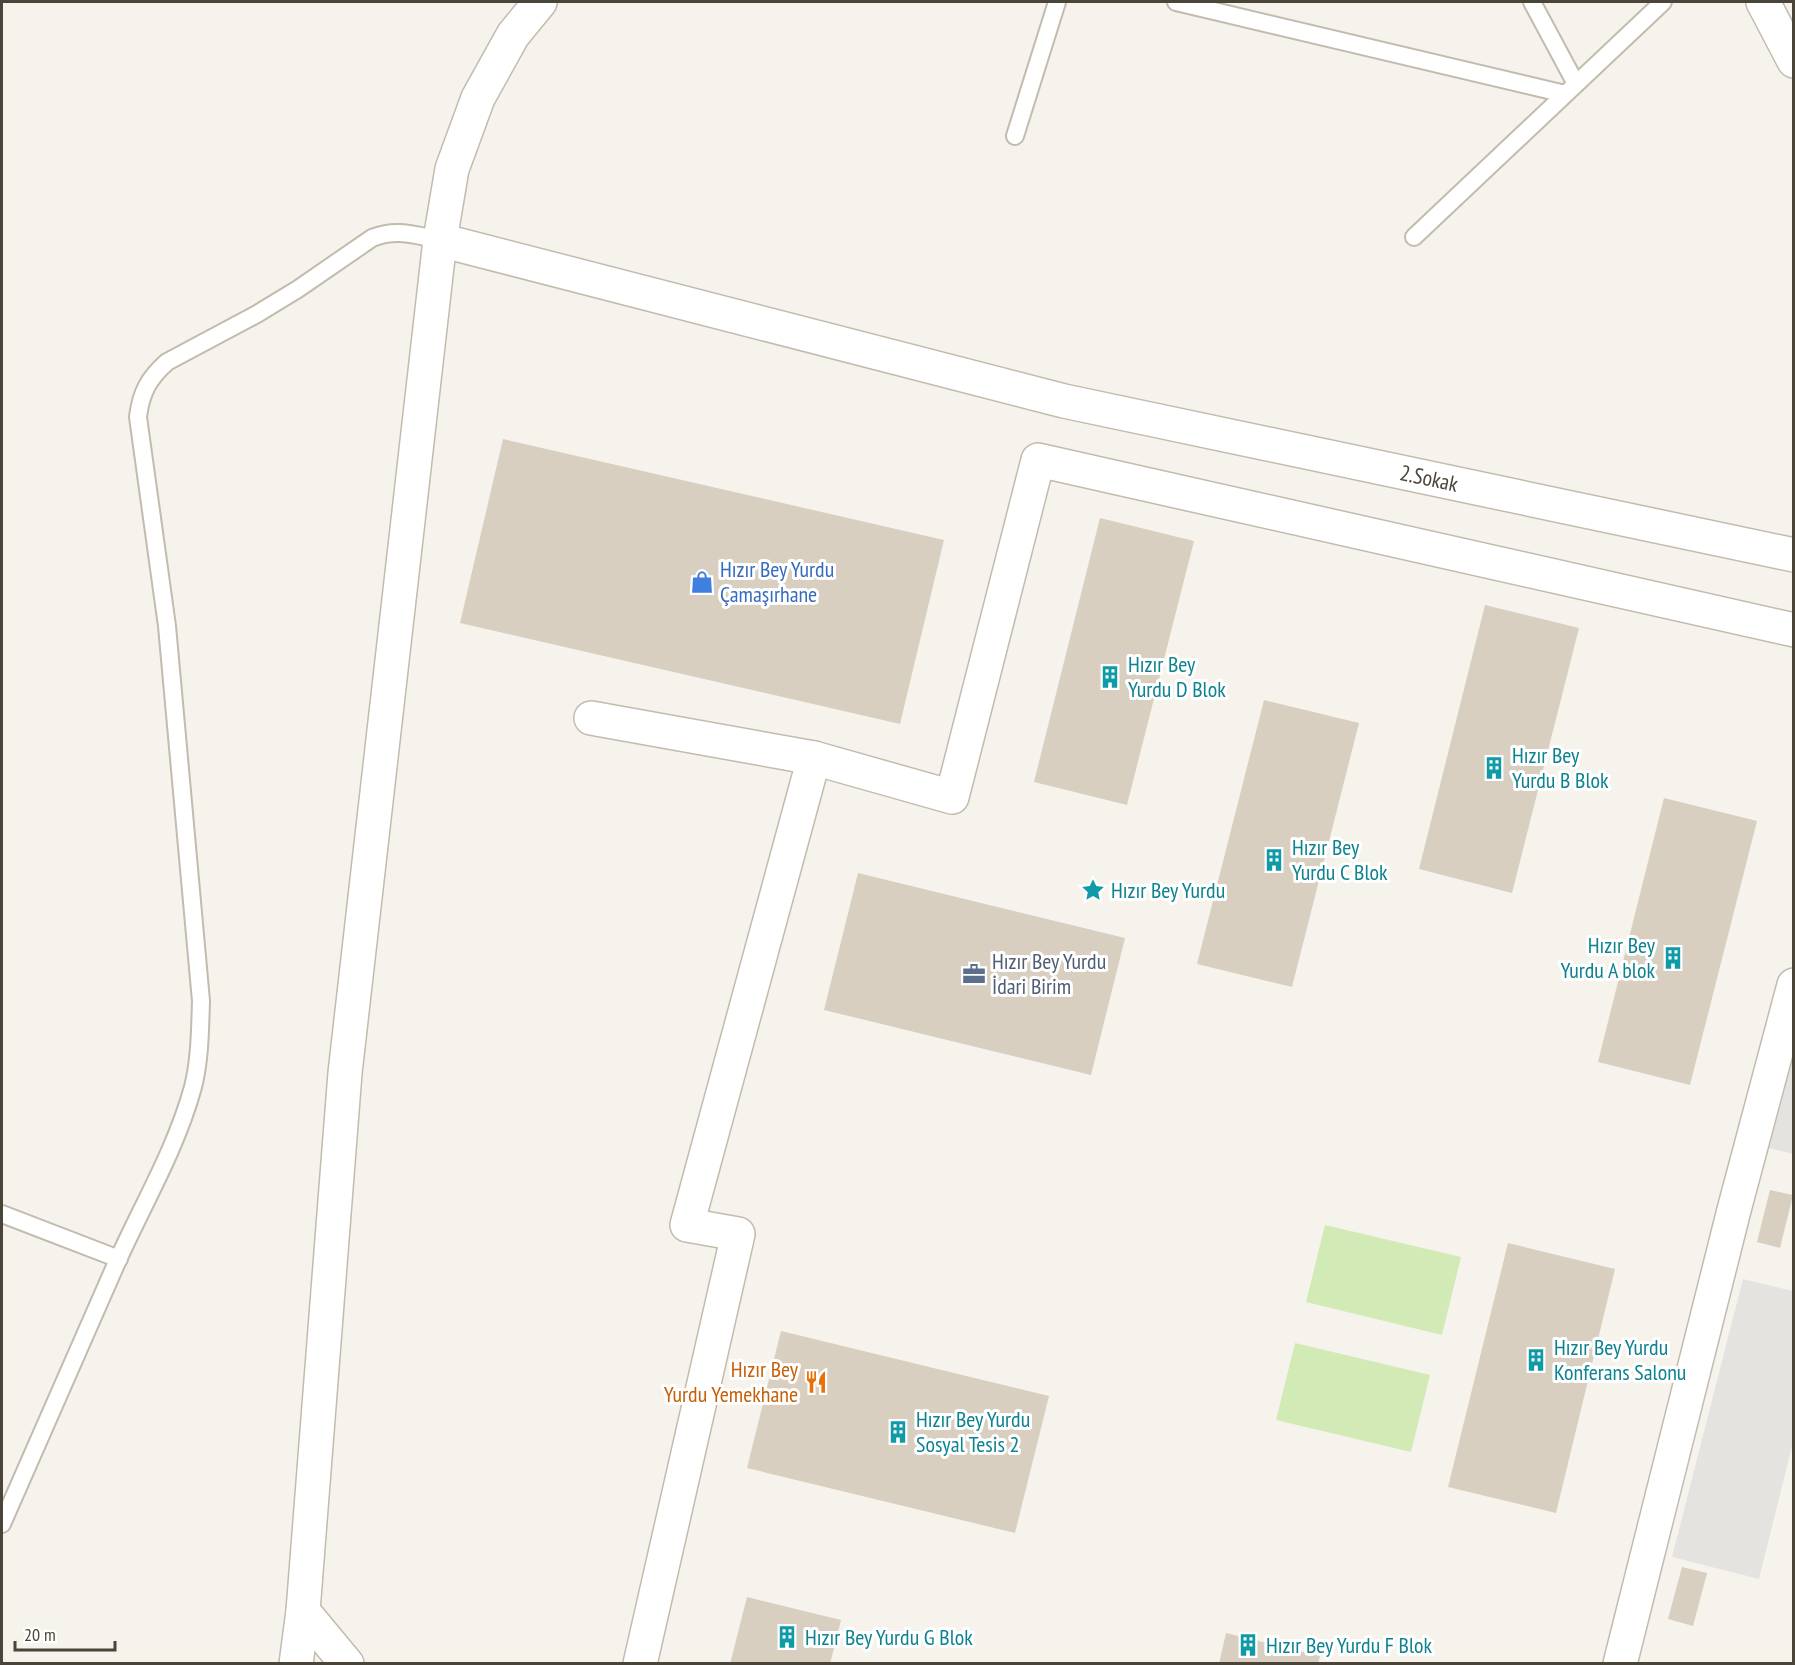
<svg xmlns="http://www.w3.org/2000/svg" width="1795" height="1665" viewBox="0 0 1795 1665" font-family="'PT Sans Narrow',sans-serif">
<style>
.green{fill:#d2eab5}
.parking{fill:#e5e3e0}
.building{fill:#d8cfc1}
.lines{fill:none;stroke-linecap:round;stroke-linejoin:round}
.service-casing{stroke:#c2bbae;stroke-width:20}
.minor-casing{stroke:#c2bbae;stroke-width:36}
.tertiary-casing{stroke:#c2bbae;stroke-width:36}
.service{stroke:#fff;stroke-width:16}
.minor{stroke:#fff;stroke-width:33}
.tertiary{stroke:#fff;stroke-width:33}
.labels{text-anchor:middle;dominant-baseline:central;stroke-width:6;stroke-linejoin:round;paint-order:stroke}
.street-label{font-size:22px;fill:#4b4439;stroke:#fff}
.shop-label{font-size:22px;fill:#366cbe;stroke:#fff;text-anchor:start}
.culture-label{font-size:22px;fill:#0d838f;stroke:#fff;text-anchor:start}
.service-label{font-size:22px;fill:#4e5e75;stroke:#fff;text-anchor:start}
.food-label{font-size:22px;fill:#c56008;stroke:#fff;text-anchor:end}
</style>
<rect width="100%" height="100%" fill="#f6f3ec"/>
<g class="green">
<path d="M1325,1225l136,32 -19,78 -136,-33z"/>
<path d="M1295,1343l135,32 -19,77 -135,-32z"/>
</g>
<g class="parking">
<path d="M1793,1058v96l-24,-6z"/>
<path d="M1743,1279l50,12v151l-34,137 -87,-22z"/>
</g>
<g class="building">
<path d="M503,439l441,101 -44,184 -440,-101z"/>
<path d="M1100,518l94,23 -67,264 -93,-23z"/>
<path d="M1485,605l94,23 -67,265 -93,-24z"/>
<path d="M1264,700l95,23 -67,264 -95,-23z"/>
<path d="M1664,798l93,23 -67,264 -92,-23z"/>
<path d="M858,873l267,65 -34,137 -267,-65z"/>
<path d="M1770,1190l23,5 -13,53 -23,-6z"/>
<path d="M1508,1243l107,26 -59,244 -108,-26z"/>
<path d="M781,1331l268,65 -34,137 -268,-65z"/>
<path d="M1682,1567l25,6 -14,53 -25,-7z"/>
<path d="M747,1597l94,23 -11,44h-100z"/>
<path d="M1226,1633l94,23 -2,8h-99z"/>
</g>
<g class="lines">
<g class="service-casing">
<g id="service">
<path d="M1176,2l389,92"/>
<path d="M1532,2l44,82"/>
<path d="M1015,136l42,-134"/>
<path d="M1414,237l249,-235"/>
<path d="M2,1214l117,45"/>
<path d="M2,1524c38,-87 77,-174 115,-262 26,-58 59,-113 76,-175 7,-28 7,-57 8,-86l-34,-375 -29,-209c3,-25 11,-39 29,-55l90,-48 41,-25 74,-51c24,-10 43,-3 68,2"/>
</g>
</g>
<g class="minor-casing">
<g id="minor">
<path d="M440,240l624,161 730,154"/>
<path d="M591,718l223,40 -127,467 51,9 -98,430"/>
<path d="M814,758l138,39 86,-337 756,170"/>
<path d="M303,1611l44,53"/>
<path d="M296,1664l7,-53 42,-538 95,-833 12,-71 26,-71 35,-63 27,-33"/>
<path d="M1620,1664l114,-454 60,-225"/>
</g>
</g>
<g class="tertiary-casing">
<path id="tertiary" d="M1763,2l31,59"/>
</g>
<use href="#service" class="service"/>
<use href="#minor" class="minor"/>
<use href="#tertiary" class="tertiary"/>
</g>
<defs>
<g id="shop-bare" transform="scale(1.8)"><path d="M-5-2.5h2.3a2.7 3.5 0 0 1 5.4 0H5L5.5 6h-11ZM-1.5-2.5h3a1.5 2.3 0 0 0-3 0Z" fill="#3f7fe0" stroke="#fff" stroke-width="2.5" paint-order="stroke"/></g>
<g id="building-bare" transform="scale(1.8)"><path d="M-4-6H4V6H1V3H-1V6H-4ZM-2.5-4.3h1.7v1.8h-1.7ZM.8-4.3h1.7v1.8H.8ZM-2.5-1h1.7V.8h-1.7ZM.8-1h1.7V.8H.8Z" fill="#0f9aa8" stroke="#fff" stroke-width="2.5" paint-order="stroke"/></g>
<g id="sight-bare" transform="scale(1.8)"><path d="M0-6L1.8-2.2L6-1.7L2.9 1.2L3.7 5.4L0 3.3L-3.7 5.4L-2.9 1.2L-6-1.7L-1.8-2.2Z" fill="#0f9aa8" stroke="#fff" stroke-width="2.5" paint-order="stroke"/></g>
<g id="office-bare" transform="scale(1.8)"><path d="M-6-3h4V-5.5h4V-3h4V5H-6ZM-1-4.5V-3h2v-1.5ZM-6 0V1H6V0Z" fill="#5c6f8a" stroke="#fff" stroke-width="2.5" paint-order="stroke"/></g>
<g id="restaurant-bare" transform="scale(1.8)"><path d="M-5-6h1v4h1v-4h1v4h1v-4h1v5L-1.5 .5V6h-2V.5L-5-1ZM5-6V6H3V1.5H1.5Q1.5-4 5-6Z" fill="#e8710a" stroke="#fff" stroke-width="2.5" paint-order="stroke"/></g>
</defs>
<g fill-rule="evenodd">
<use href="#shop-bare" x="702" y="582"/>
<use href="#building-bare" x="1110" y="677"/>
<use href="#building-bare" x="1494" y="768"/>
<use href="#building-bare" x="1274" y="860"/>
<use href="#sight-bare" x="1093" y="890"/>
<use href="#building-bare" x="1673" y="958"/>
<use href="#office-bare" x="974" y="974"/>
<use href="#building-bare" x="1536" y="1360"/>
<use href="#restaurant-bare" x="816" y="1382"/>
<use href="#building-bare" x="898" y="1432"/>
<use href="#building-bare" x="787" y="1637"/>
<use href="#building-bare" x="1248" y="1645"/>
</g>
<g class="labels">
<g class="street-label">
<text transform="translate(1429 478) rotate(12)">2.Sokak</text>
</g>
<g class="shop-label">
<text x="720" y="569">Hızır Bey Yurdu<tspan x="720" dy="25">Çamaşırhane</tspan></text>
</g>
<g class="culture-label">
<text x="1128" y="664">Hızır Bey<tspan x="1128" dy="25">Yurdu D Blok</tspan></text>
<text x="1512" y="755">Hızır Bey<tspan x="1512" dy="25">Yurdu B Blok</tspan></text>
<text x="1292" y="847">Hızır Bey<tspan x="1292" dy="25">Yurdu C Blok</tspan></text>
<text x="1111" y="890">Hızır Bey Yurdu</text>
<text x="1655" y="945" text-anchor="end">Hızır Bey<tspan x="1655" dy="25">Yurdu A blok</tspan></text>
<text x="1554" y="1347">Hızır Bey Yurdu<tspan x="1554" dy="25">Konferans Salonu</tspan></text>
<text x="916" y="1419">Hızır Bey Yurdu<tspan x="916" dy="25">Sosyal Tesis 2</tspan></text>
<text x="805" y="1637">Hızır Bey Yurdu G Blok</text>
<text x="1266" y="1645">Hızır Bey Yurdu F Blok</text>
</g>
<g class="service-label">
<text x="992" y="961">Hızır Bey Yurdu<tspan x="992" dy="25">İdari Birim</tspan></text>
</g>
<g class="food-label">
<text x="798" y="1369">Hızır Bey<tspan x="798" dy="25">Yurdu Yemekhane</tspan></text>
</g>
</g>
<rect width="1795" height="1665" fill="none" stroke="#4b4439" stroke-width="6"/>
<path d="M15 1641v9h100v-9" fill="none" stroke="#4b4439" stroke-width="3"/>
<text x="24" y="1641" font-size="18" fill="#4b4439" stroke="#ffffff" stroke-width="4.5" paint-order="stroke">20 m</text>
</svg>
